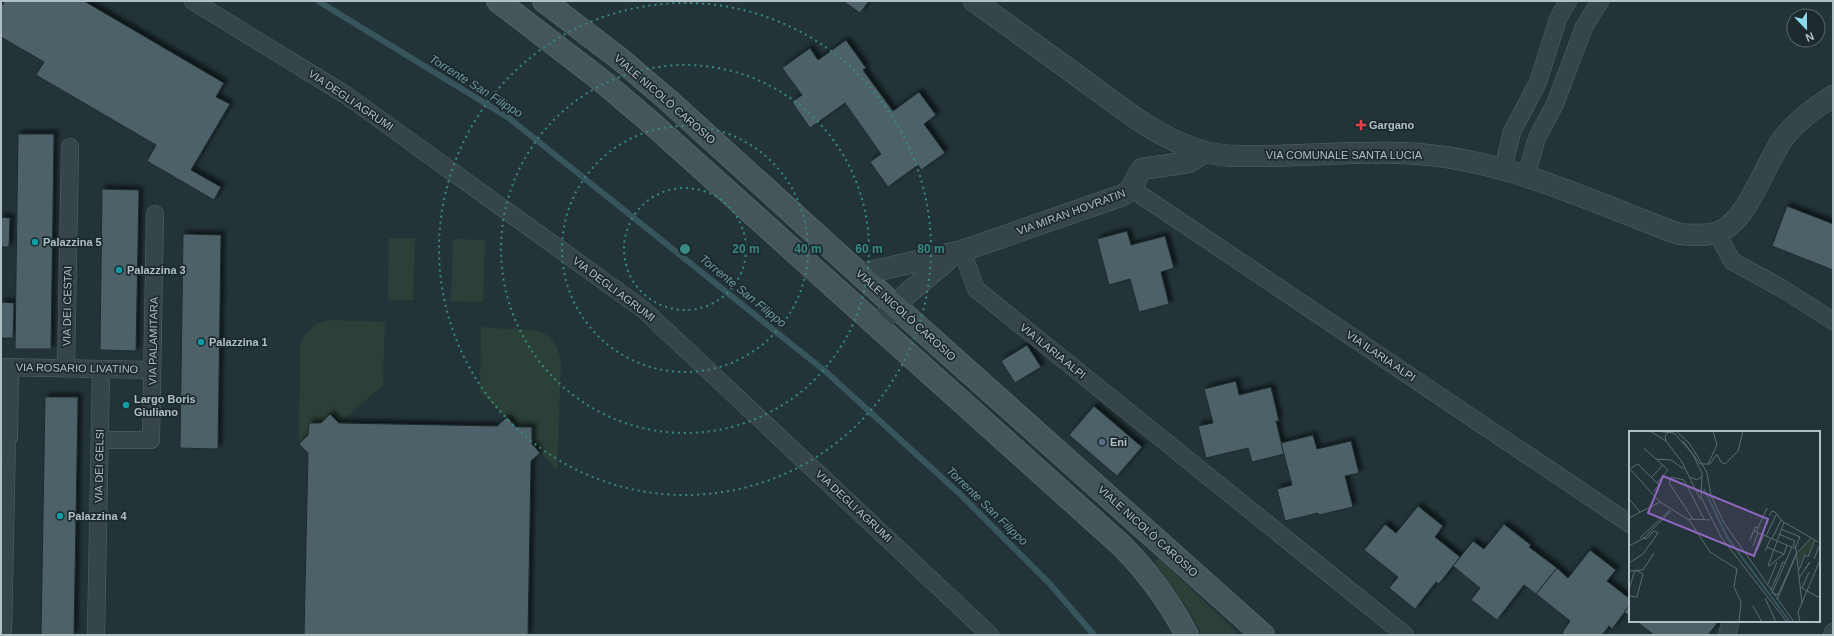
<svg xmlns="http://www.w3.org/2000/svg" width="1834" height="636" viewBox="0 0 1834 636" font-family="Arial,sans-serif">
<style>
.green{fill:#2b4037}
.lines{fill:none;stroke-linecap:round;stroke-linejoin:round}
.stream{stroke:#36555c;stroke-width:6}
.building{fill:#4e6267;stroke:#1e2c2f;filter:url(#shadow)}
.pedestrian-casing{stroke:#546366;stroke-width:14}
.minor-casing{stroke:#546366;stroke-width:18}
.tertiary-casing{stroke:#546366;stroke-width:22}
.secondary-casing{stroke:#546366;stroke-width:24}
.pedestrian{stroke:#364549;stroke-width:13}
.minor{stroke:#364549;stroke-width:17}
.tertiary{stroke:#364549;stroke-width:21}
.secondary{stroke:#45565b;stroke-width:22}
.ring{fill:none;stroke:#388884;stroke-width:2;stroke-dasharray:2 4}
.health-dot{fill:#e0444e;stroke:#1c2a2d;stroke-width:1.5}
.culture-dot{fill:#0f9aa8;stroke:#1c2a2d;stroke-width:1.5}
.service-dot{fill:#5c6f8a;stroke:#1c2a2d;stroke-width:1.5}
.labels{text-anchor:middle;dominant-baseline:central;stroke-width:3.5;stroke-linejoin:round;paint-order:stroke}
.street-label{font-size:11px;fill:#b1c0c5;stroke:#1c2a2d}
.poi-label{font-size:11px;font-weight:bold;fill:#b1c0c5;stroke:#1c2a2d;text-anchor:start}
.water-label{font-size:12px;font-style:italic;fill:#6c98a1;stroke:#1c2a2d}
.inset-river{fill:none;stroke:#36555c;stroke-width:2}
.inset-road{fill:none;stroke:#5c6c70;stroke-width:1}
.view{fill:#9167c1;fill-opacity:0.15;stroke:#9167c1;stroke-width:2}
.inset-edge{fill:none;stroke:#b1c0c5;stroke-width:2}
.centre{fill:#388884;stroke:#1c2a2d;stroke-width:2}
.ring-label{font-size:12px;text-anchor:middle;font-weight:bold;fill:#388884;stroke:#1c2a2d;stroke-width:3.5;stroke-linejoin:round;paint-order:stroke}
</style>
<defs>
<filter id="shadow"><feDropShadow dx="3.5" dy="-3.5" stdDeviation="2" flood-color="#0009"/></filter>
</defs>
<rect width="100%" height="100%" fill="#233438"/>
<g class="green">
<path d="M389,238h26l-2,62h-25z"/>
<path d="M453,239l32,1 -2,62 -32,-1z"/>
<path d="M331,320l54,2 -2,63 -44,38 -9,-8 -9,8h-12l-1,12 -9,9 1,-99c7,-15 14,-23 31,-25z"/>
<path d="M481,327c12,1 23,2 35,2 26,1 39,3 45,32l-4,109 -25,-26v-17h-16l-36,-35z"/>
<path d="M1159,558l80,77h-37c-13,-27 -30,-49 -48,-73z"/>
</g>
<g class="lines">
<path class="stream" d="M318,1l191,117 316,253 135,123 89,89 45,52"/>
</g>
<g class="building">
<path d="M5,1h79l140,82 -8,14 14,7 -39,66 30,17 -7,13 -67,-39 9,-16 -120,-70 8,-13 -43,-25v-30z"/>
<path d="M843,1h26l-9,12z"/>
<path d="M846,40l20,28 -3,2 30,41 26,-19 17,23 -12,9 21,29 -24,17 -3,-5 -30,22 -18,-25 11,-8 -36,-51 -35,25 -18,-26 10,-7 -20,-27 28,-20 8,12z"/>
<path d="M18,134h36l-3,215h-36z"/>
<path d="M102,189l37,1 -3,161 -36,-1z"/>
<path d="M1787,206l46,18v46l-61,-24z"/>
<path d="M1,217l9,1 -1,29h-8z"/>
<path d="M1127,231l4,14 34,-9 9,32 -13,4 8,32 -30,8 -9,-33 -21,6 -12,-46z"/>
<path d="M183,234l38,1 -3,214 -38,-1z"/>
<path d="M1,302l13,1 -1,35h-12z"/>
<path d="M1027,345l14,22 -26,16 -14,-22z"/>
<path d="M1236,381l3,14 32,-8 8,34h-3l8,33 -32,8 -4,-14 -42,10 -8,-32 15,-3 -9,-34z"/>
<path d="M45,397h33l-4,238h-33z"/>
<path d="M1094,406l48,41 -25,29 -48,-41z"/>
<path d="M330,414l9,9 158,3 10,-9 9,10h16v17l8,9 -9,8 -3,174h-224l4,-182 -9,-9 9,-9 1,-12h12z"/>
<path d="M1313,435l4,14 34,-8 8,32 -14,3 8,31 -34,8 -1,-2 -33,8 -8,-32 15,-4 -11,-42z"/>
<path d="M1418,506l25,20 -8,11 25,20 -21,27 -3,-2 -21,27 -26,-21 9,-11 -34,-27 21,-26 11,9z"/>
<path d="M1504,524l27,21 -2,2 28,21 -21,26 -12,-9 -27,35 -26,-20 9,-12 -27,-22 20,-25 11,8z"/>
<path d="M1590,550l26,20 -9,11 23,18v6l-18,24 -3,-3 -7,9h-37l-3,-2 8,-12 -34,-27 21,-26 11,10z"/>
<path d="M1630,605v11l-6,-4z"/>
<path d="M1636,621h83l-11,14h-54z"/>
</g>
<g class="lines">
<g class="pedestrian-casing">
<path id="pedestrian" d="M5,635l4,-198"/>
</g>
<g class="minor-casing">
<g id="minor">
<path d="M193,1l153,94 298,215 346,325"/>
<path d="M1503,169l9,-37 26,-50 20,-63 10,-18"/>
<path d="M1526,176l11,-38 18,-34 29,-77 16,-26"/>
<path d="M1132,189l498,335"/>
<path d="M1717,233l15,28 51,28 50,32"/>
<path d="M962,251l14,38 429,346"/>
<path d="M1,367l151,3"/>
<path d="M66,368l4,-221"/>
<path d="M9,437l1,-70"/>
<path d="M100,440h51l4,-226"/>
<path d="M96,635l5,-266"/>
<path d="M1727,635l4,-14"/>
<path d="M1832,635l1,-3"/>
</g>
</g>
<g class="tertiary-casing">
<g id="tertiary">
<path d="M974,1c38,27 75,54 112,81 36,27 75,58 119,70 19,5 38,4 57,4 52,0 105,-6 157,-2 92,7 175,49 260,80 13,1 24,2 37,-1 31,-9 48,-67 66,-93 13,-18 33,-32 51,-44"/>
<path d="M861,274l101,-23 161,-56c13,-8 10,-14 19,-26l47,-7 15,-10"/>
<path d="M877,326l30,-32 40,-34 2,-6"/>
</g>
</g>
<g class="secondary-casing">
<g id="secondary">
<path d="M498,1l104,80 46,39 473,425c27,27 48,56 66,90"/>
<path d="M544,1l76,58 48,41 227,206 368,329"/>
</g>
</g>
<use href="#pedestrian" class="pedestrian"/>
<use href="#minor" class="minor"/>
<use href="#tertiary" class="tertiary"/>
<use href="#secondary" class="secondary"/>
</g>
<g class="ring">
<circle cx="685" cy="249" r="61"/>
<circle cx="685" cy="249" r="123"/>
<circle cx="685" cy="249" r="184"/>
<circle cx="685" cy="249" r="246"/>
</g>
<path class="health-dot" d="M1359 119h4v4h4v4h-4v4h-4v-4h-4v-4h4z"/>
<g class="culture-dot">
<circle cx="35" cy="242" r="4"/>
<circle cx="119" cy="270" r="4"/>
<circle cx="201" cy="342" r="4"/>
<circle cx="126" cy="405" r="4"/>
<circle cx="60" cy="516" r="4"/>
</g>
<circle class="service-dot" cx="1102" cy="442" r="4"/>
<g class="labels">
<g class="street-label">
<text transform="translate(665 99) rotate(41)">VIALE NICOLÒ CAROSIO</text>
<text transform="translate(351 100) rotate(34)">VIA DEGLI AGRUMI</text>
<text x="1344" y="155">VIA COMUNALE SANTA LUCIA</text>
<text transform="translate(1071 212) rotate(-20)">VIA MIRAN HOVRATIN</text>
<text transform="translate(614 289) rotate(37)">VIA DEGLI AGRUMI</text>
<text transform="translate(67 306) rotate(-89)">VIA DEI CESTAI</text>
<text transform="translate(906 315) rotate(42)">VIALE NICOLÒ CAROSIO</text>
<text transform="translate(153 341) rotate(-89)">VIA PALAMITARA</text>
<text transform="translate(1053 351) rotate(39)">VIA ILARIA ALPI</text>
<text transform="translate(1381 356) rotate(34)">VIA ILARIA ALPI</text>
<text transform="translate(77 368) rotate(1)">VIA ROSARIO LIVATINO</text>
<text transform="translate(99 466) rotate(-89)">VIA DEI GELSI</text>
<text transform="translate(854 506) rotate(43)">VIA DEGLI AGRUMI</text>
<text transform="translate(1148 531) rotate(42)">VIALE NICOLÒ CAROSIO</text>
</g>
<g class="poi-label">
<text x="1369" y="125">Gargano</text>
<text x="43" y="242">Palazzina 5</text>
<text x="127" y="270">Palazzina 3</text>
<text x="209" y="342">Palazzina 1</text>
<text x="134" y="399">Largo Boris<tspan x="134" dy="13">Giuliano</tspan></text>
<text x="1110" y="442">Eni</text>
<text x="68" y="516">Palazzina 4</text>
</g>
<g class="water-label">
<text transform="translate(476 86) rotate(32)">Torrente San Filippo</text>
<text transform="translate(743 291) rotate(39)">Torrente San Filippo</text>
<text transform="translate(987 506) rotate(44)">Torrente San Filippo</text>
</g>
</g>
<g transform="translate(1629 431)">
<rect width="191" height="191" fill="#233438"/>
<path d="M182,108l3,1 -6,15 -3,-1 -6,13 -1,-11 4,-8z" fill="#2b4037"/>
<path class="inset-river" d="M75,58l23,48 63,85"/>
<path class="inset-road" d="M21,0l16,10M26,0l19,2 18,20 10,20 -1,24 20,40 66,85M47,0l13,12 12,19 6,11 4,23 13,27 70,99M40,1l-4,4 1,5 16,21 18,37M54,10l17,23h10l7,-10 4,8 4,2 13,-13 5,-20M15,17l24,22 -11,13M27,28l15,1 13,9M79,33l9,-19 -4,-14M0,37l31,34 29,18 21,32 27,17 -3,18 7,15 -2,20M2,37l7,-4 21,21 -6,7M61,46l7,3 5,-4M22,47l12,-13M0,68l11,13M140,85l3,-5 3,1 7,9 38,22M0,87l31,-16M60,88l21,1M64,88l-24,-36 2,-6 13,3 20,39M152,98l19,8 -5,12M125,100l42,18 6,55M127,101l11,-24M150,103l16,7 -2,4 3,2M137,105l10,-21M11,107l30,-28M143,108l9,-19M121,109l5,-13 3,1M0,115l15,-8 27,-27M124,115l5,-13M138,116l17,7M163,116l-20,46 6,2 19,-43M128,119l7,-15M136,120l6,-13M185,128l6,-15M0,132l14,-9 15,-21 -4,-2 -8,8 -3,-1M139,135l16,-44M140,135l15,-12 3,-9M170,139l6,-15 3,2 7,-17M0,140l14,-1 11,-17M170,147l11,-16 -5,7M139,153l9,-22M171,156l20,11M173,157l7,-16M0,158l6,-19 8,4 -6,23 -8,-1M142,159l12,-28 2,1M136,167l11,24M148,169l20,-47 14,-15M124,175l9,16M171,191l-2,-10 22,-52"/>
<path class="view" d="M34,45l105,43 -14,37 -106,-43z"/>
<rect width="191" height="191" class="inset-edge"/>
</g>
<circle cx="685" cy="249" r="6" class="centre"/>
<g class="ring-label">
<text x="746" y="253">20 m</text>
<text x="808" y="253">40 m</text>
<text x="869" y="253">60 m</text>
<text x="931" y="253">80 m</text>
</g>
<rect width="1834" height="636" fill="none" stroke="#b1c0c5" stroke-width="4"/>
<g transform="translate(1806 28) rotate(158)"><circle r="19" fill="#1c2a2d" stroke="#58666a"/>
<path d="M0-3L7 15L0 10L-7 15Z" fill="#8bdaf0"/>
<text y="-6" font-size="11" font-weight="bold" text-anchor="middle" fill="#b1c0c5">N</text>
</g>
</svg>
